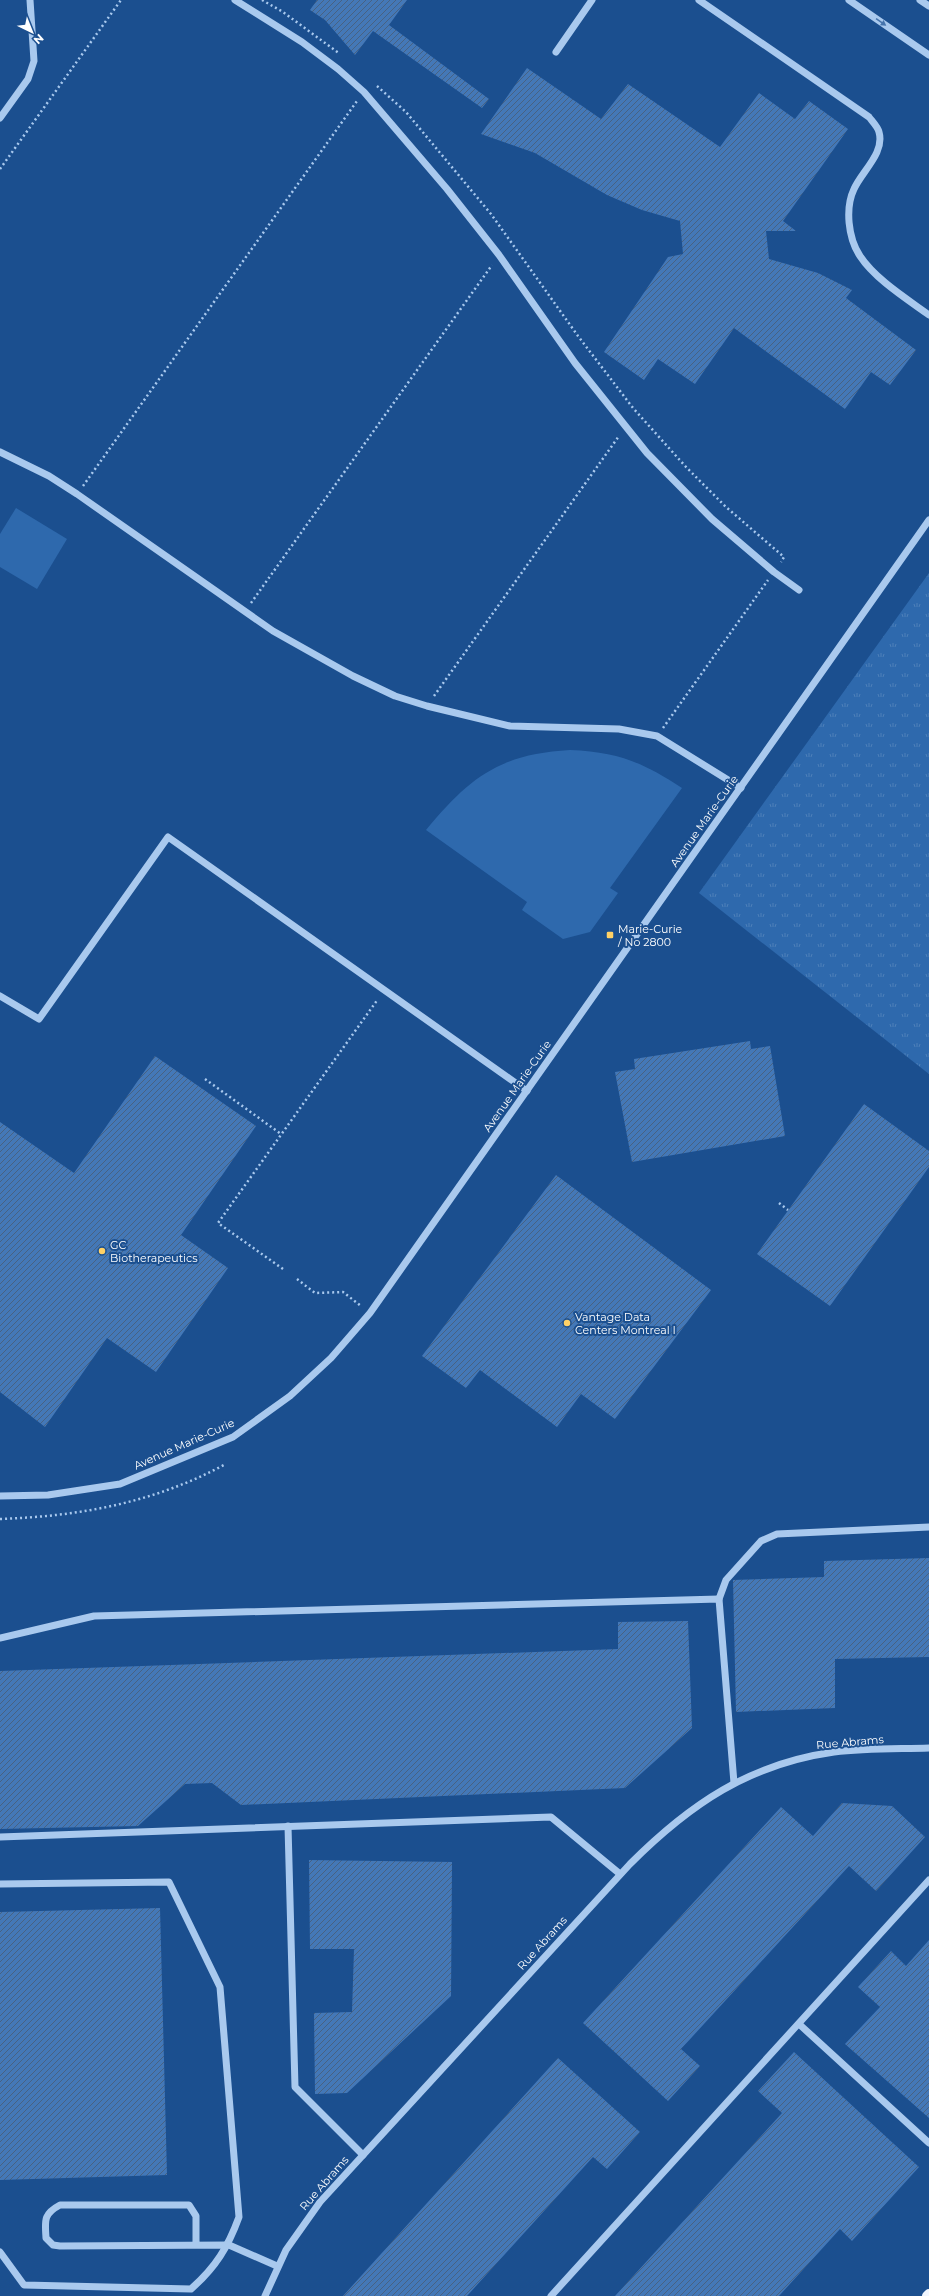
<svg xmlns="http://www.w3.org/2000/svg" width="929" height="2296" viewBox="0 0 929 2296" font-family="Montserrat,sans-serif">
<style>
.grass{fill:url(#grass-tufts)}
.garden{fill:#2e69ad}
.building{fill:url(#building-hatch)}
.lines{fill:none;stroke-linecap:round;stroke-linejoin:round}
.path{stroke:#a9c9ee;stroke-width:2.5;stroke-dasharray:2 3;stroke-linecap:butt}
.minor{stroke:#a9c9ee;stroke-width:7}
.major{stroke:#f0f6ff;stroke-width:10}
.oneway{fill:#4674ac}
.poi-dot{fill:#ffd166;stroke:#1b4f8f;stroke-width:1.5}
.labels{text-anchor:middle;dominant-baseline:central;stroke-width:4;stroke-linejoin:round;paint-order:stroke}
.street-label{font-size:11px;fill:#fff;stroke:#1b4f8f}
.poi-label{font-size:11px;fill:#fff;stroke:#1b4f8f;text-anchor:start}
</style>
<defs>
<pattern id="grass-tufts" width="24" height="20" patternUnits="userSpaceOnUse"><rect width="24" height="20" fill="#2e69ad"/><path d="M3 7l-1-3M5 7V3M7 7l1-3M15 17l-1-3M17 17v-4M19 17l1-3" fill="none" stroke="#4d80b9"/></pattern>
<pattern id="building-hatch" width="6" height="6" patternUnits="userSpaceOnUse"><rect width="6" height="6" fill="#4478b7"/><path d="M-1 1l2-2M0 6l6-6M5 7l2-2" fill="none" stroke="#486282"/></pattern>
</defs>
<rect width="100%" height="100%" fill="#1b4f8f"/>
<path class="grass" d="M929,573v501l-230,-181z"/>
<g class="garden">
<path d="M16,508l51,31 -30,50 -37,-22v-33z"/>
<path d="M570,750c48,2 72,12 112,38l-72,100 8,5 -28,39 -27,7 -41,-29 5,-8 -101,-72c44,-53 74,-76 144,-80z"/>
</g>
<g class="building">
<path d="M317,0h90l-18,25 100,74 -7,9 -109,-77 -18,24 -30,-35 -15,-10z"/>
<path d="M527,68l74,51 27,-35 92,63 39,-54 36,26 14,-18 39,28 -65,92 13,10h-30l3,28 49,14 34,17 -6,8 70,52 -26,35 -19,-13 -26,37 -111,-81 -39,56 -37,-25 -14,21 -40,-28 64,-95 15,-3 -3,-33 -38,-11 -35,-15 -72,-42 -54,-19z"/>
<path d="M750,1041l1,8 19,-3 15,90 -153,26 -17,-90 20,-3 -1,-10z"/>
<path d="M155,1056l101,70 -75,109 47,33 -72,104 -49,-34 -62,89 -45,-35v-270l74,51z"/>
<path d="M864,1104l65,47v16l-99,139 -73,-52z"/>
<path d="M556,1175l155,115 -96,129 -34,-25 -24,33 -77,-57 -14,18 -44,-32z"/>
<path d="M929,1558v99l-94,2v49l-99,4 -3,-132 91,-3v-16z"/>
<path d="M688,1621l4,107 -67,60 -384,17 -29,-22 -27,1 -47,42 -138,3v-158l618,-22v-27z"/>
<path d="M842,1803l50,3 33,31 -49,54 -27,-25 -168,183 19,17 -32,35 -85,-78 198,-216 32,29z"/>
<path d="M309,1860l143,2 -1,134 -104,97 -32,1 -1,-81 38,-1 2,-63h-44z"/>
<path d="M160,1908l7,267 -167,5v-268z"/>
<path d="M929,1940v178l-84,-74 35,-37 -22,-20 33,-36 15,15z"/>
<path d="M794,2052l125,115 -67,74 -12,-12 -61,67h-164l167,-183 -24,-22z"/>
<path d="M558,2058l82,74 -33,37 -14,-12 -126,139h-124z"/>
</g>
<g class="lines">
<g class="path">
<path d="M262,0l21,12 57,42"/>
<path d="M377,86l29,26 85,102 87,122 55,72 53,59 40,40 58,50 -3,5"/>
<path d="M0,169l121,-169"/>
<path d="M83,486l274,-385"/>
<path d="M251,603l241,-338"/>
<path d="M434,696l185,-260"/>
<path d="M663,728l105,-148"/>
<path d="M205,1079l76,55"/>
<path d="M779,1203l9,7"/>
<path d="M283,1269l-65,-46 160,-224"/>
<path d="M297,1279l18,14 28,-1 18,14"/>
<path d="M0,1519c81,-3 152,-16 224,-54"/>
</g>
<g class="minor">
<path d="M235,0l67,42 36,27 26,23 83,97 52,66 76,108 72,90 65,66 62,53 25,18"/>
<path d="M699,0l170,117c3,4 9,10 10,15 6,21 -17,39 -25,57 -9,19 -6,49 6,67 15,23 47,43 69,59"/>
<path d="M849,0l80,55"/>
<path d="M920,0l9,6"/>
<path d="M556,52l36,-52"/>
<path d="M0,118l28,-39 6,-18 -4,-61"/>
<path d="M0,452l49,24 28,18 196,137 80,45 42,20 32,10 83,20 109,3 38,7 84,52"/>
<path d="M0,996l39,23 129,-182 359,254"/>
<path d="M0,1496l48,-1 72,-11 113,-47 57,-41 41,-38 39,-45 559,-793"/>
<path d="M719,1599l7,-19 35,-39 16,-7 152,-7"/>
<path d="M0,1638l94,-22 625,-17 15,184"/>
<path d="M288,1826l7,261 68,68"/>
<path d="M0,1837l551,-20 69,57"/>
<path d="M0,1884l169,-2 51,105 19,230c-11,30 -23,50 -48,72l-167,-4 -24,-33"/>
<path d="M799,2024l130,119"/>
<path d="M196,2244v-28l-7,-11h-129c-17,9 -15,16 -14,33l7,7 7,1 169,-1 48,21"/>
<path d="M265,2296l21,-46 34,-48 310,-338c60,-60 119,-100 204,-112 32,-4 64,-3 95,-4"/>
<path d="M551,2296l378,-416"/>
</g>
<path class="major" d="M927,2296l2,-2"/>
</g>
<defs><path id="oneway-solid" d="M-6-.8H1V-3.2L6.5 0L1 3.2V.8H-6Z"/></defs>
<use class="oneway" href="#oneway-solid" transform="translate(881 22) rotate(35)"/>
<g class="poi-dot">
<rect x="606" y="931" width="8" height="8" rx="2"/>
<circle cx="102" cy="1251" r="4"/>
<circle cx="567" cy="1323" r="4"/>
</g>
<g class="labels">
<g class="street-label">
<text transform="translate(704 821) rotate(-55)">Avenue Marie-Curie</text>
<text transform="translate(517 1086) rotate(-55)">Avenue Marie-Curie</text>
<text transform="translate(184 1444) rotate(-24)">Avenue Marie-Curie</text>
<text transform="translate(850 1742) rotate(-5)">Rue Abrams</text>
<text transform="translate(542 1943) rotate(-48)">Rue Abrams</text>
<text transform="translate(324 2183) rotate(-49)">Rue Abrams</text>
</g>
<g class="poi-label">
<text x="618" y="929">Marie-Curie<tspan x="618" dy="13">/ No 2800</tspan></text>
<text x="110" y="1245">GC<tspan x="110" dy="13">Biotherapeutics</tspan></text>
<text x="575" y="1317">Vantage Data<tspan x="575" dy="13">Centers Montreal I</tspan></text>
</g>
</g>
<g transform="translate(32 32) rotate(137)" stroke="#1b4f8f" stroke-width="3" paint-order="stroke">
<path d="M0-3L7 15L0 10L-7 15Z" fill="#ffffff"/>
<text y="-6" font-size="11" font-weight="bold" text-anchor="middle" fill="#ffffff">N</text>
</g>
</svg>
